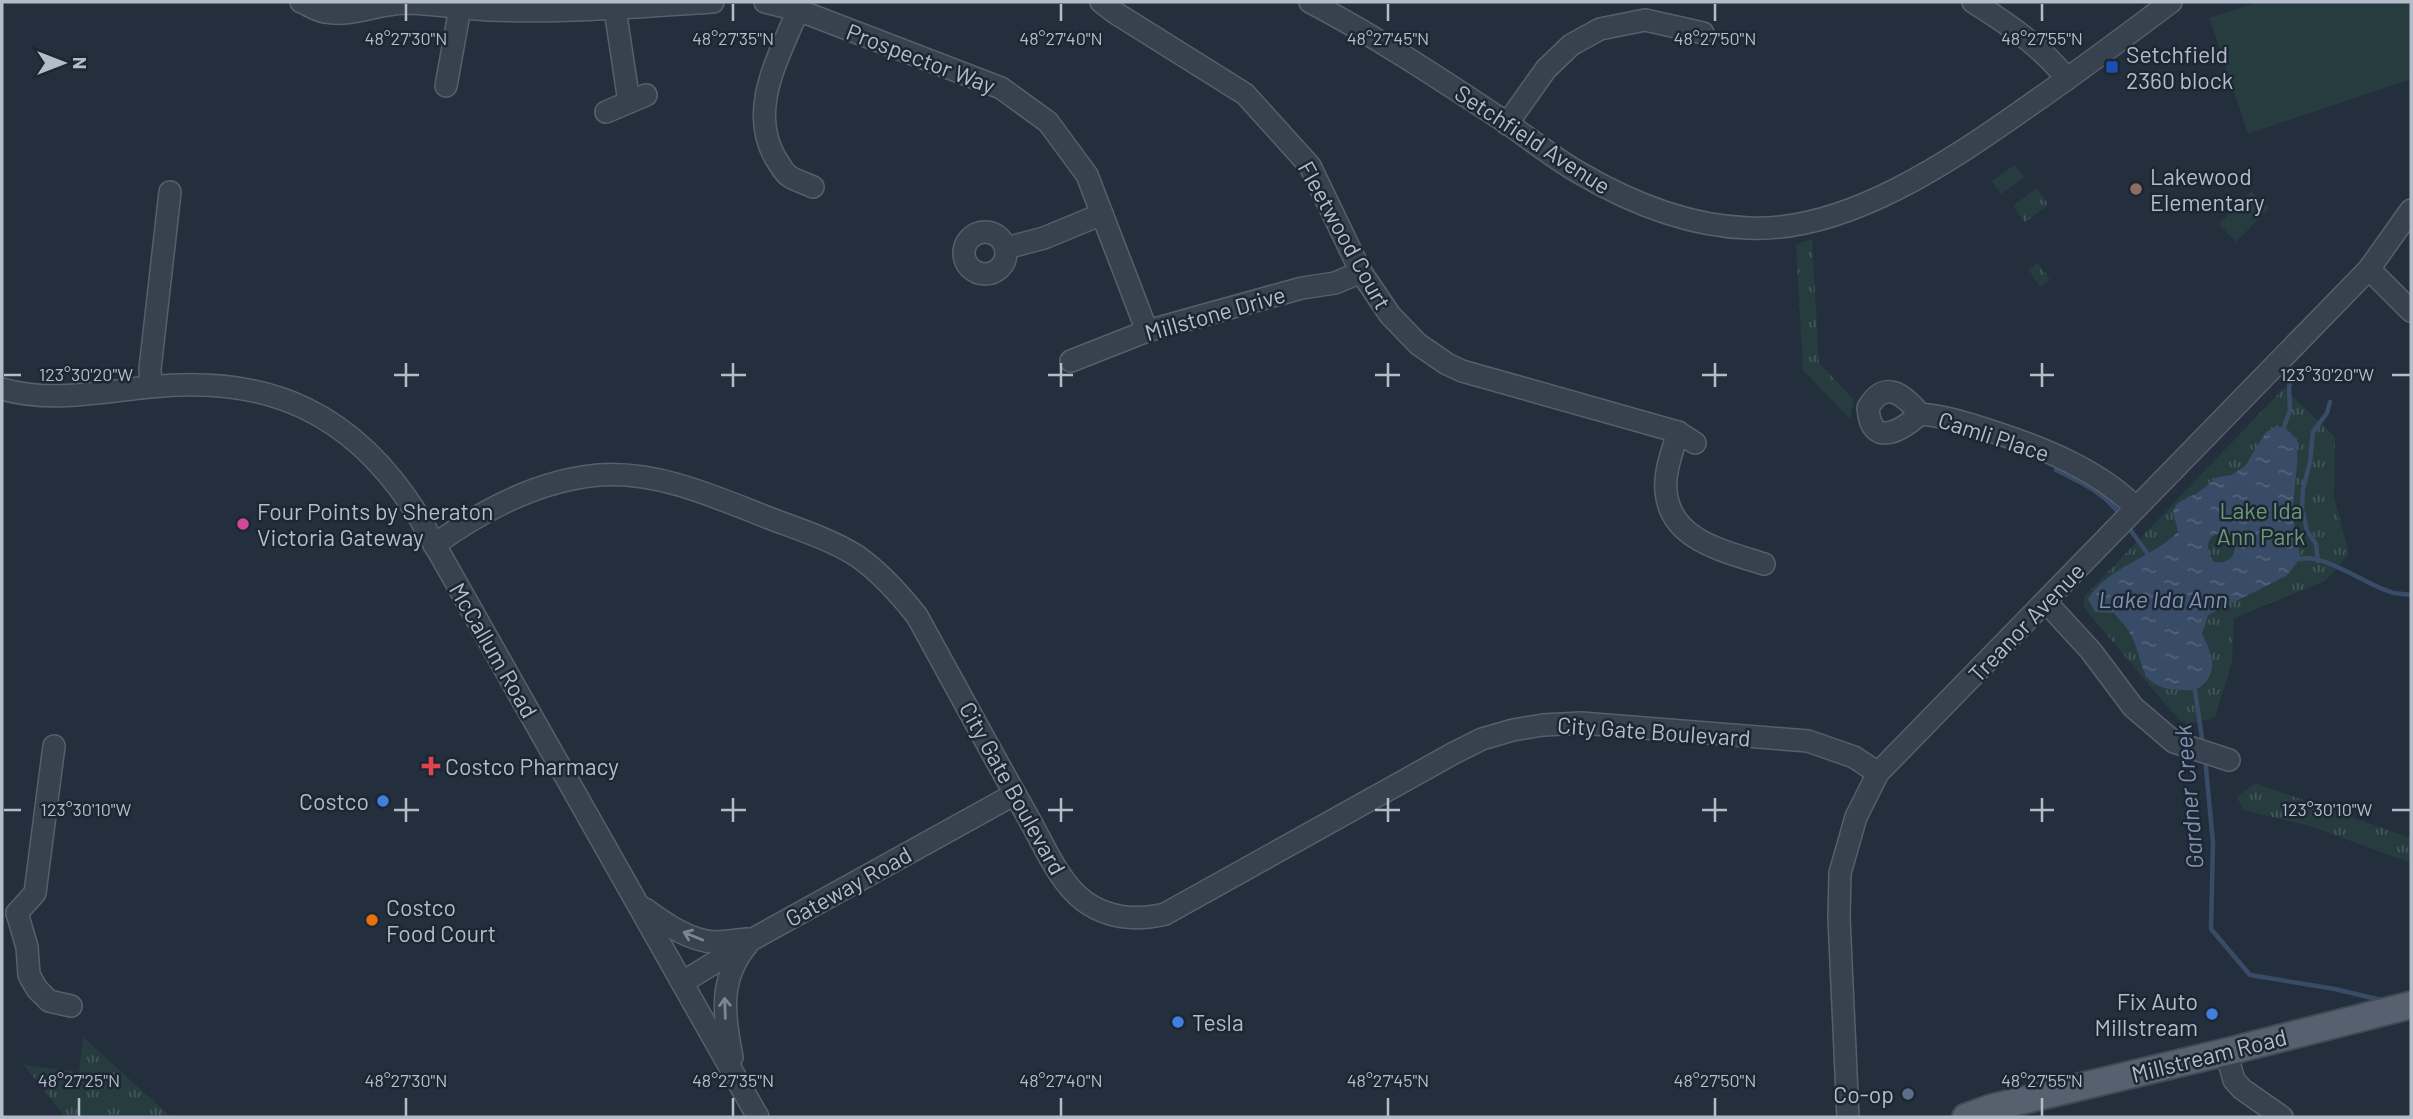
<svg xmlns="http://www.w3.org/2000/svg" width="2413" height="1119" viewBox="0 0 2413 1119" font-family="Barlow,sans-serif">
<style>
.park{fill:url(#park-tufts)}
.pitch{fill:#263c3f}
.water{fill:url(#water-ripples);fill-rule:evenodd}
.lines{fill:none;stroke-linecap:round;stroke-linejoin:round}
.stream{stroke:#394c67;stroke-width:4.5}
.minor-casing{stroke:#565f6c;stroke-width:24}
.major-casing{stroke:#414a57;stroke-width:30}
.minor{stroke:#38414e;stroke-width:21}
.major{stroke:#56606e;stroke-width:26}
.oneway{stroke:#7c8592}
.ticks{fill:none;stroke:#b4bcc9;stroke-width:2.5}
.transit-dot{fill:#1a4fb4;stroke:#1d2633;stroke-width:2.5}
.education-dot{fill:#8d6e63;stroke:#1d2633;stroke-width:2.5}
.hotel-dot{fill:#d1479c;stroke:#1d2633;stroke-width:2.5}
.health-dot{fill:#e0444e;stroke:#1d2633;stroke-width:2.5}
.shop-dot{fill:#3f7fe0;stroke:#1d2633;stroke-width:2.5}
.food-dot{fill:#e8710a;stroke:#1d2633;stroke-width:2.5}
.service-dot{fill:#5c6f8a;stroke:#1d2633;stroke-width:2.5}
.labels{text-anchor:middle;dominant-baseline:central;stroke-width:5;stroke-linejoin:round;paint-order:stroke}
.poi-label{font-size:23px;fill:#b4bcc9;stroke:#1d2633;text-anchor:start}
.street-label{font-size:23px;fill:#b4bcc9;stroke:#1d2633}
.park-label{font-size:23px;fill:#6b9a76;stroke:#1d2633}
.water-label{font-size:24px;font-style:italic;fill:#7c92b1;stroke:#1d2633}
.ticks-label{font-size:18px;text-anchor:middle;fill:#b4bcc9;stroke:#1d2633;stroke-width:5;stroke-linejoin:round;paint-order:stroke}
</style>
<defs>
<pattern id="park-tufts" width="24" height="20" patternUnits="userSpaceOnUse" patternTransform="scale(1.75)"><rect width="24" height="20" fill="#263c3f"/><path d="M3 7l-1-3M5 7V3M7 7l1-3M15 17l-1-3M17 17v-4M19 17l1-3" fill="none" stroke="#435659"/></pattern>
<pattern id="water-ripples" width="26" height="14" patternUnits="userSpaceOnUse" patternTransform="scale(1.75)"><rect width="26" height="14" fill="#394c67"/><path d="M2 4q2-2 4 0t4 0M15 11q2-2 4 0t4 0" fill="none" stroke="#53647b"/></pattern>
</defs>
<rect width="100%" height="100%" fill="#242f3e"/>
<g class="park">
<path d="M2015,165l9,13 -23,16 -9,-13z"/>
<path d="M2037,188l10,15v3l-22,16 -12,-16z"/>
<path d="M1812,240l7,123 35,37 -4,19 -47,-49 -7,-126z"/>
<path d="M2038,263l12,17 -10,7 -12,-18z"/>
<path d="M2284,388l51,49 -1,60 15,57 -24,27 -91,37 -2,44 -17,55 -26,8 -9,-5 -14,-15 -80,-95 -2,-5v-8z"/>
<path d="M2255,783l156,55v25l-101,-37 -67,-16 -6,-13z"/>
<path d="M83,1037l88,80h-106l-41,-52 55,7z"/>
</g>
<g class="pitch">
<path d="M2258,2h153v77l-163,55 -39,-116z"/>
<path d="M2251,191l18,17 -33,34 -17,-18z"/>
</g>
<path class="water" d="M2275,427h9l13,12c2,24 -3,47 -4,71 0,16 7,33 7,49l-14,17 -78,39 -6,19c7,14 16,32 5,46 -6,9 -13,11 -23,10 -51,-1 -36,-28 -56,-60 -4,-6 -10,-11 -14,-17l-19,-1 -7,-13c21,-33 64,-41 90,-67l-5,-21 5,-8 19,-10 21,-16 14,-2 13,-9 21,-34zM2219,533l9,2 7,8c1,14 -7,21 -21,19 -7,-9 -8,-15 -3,-25z"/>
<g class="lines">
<g class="stream">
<path d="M2284,427l6,-17 -1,-23 3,-11"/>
<path d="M2056,470c24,12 48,22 64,45"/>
<path d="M2127,525l20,28"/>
<path d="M2300,559c26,-6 68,28 94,34 6,1 12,1 17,2"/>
<path d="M2318,561l-2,-17 -9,-13 -5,-22 1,-20 7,-27 3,-30 14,-19 3,-11"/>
<path d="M2195,691l8,54"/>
<path d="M2205,757l8,86 -2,86 39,46 85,14 46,11"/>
</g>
<g class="minor-casing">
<g id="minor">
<path d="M301,2c8,3 16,9 24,10 27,5 52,-8 79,-9 29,0 57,6 85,7 75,3 149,-3 224,-8"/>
<path d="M765,2l33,8 203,78 47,34 39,53 60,156"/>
<path d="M1101,2l13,10 131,82 65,72 51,106 29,43 28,29 29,20 15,7 216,61 17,11"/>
<path d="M1310,2c67,35 130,77 194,119 25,17 48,36 74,51 51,30 110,54 170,56 99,5 204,-68 282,-123 48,-33 94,-68 141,-103"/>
<path d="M1973,2c34,21 69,45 94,77"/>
<path d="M615,9l14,93"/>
<path d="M798,10c-19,47 -51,100 -22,149 4,5 7,13 13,17 7,5 16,7 24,11"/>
<path d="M446,86l14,-78"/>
<path d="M606,112l40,-17"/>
<path d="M1507,124l39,-55 25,-24 29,-16 45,-9 58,13"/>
<circle cx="985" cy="253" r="21"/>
<path d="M1006,248l38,-10 58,-24"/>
<path d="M2369,269l42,42"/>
<path d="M1071,361l76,-30 155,-43 33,-5 26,-11"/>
<path d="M151,386l-1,-17 20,-177"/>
<path d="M2,389c49,14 98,3 148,-2 120,-13 205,27 269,130l339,600"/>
<path d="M1920,414c-16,-19 -35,-36 -52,-6 3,41 33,23 52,6 26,2 49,10 74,18 49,16 105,38 142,76"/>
<path d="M1678,432c-5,18 -14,39 -12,59 4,50 59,60 98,73"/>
<path d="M434,545c47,-34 106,-65 165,-70 60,-4 116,22 170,43 29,11 61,21 88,38 24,17 42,37 60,60 37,67 73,134 111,201 16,28 30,64 56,84 25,18 52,20 81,13l289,-161 28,-14 31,-9 30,-5 38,-2 227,18 46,16 24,16"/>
<path d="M2046,602l45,49 42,56 41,35 55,18"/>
<path d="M645,909c19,14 45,32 69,33 11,0 22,-2 33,-3"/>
<path d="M17,913l18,-20 19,-147"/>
<path d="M17,913l10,34 2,28 8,14 12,12 22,5"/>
<path d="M683,982l70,-43 262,-145"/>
<path d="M2226,1052l8,28 8,9 40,28"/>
<path d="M732,1057c-8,-41 -14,-77 15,-112"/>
<path d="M1848,1117l-9,-199 1,-45 16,-56 22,-44 491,-504 42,-59"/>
</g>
</g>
<g class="major-casing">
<path id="major" d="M1966,1117l25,-9 235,-56 185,-47"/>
</g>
<use href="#minor" class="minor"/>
<use href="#major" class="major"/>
</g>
<defs><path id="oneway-shaft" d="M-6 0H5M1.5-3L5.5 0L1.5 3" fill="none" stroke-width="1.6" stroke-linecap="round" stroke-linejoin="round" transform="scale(1.75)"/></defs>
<g class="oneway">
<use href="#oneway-shaft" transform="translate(693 936) rotate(-158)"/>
<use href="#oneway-shaft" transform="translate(725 1008) rotate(-92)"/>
</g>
<path class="ticks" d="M406,4v17M733,4v17M1061,4v17M1388,4v17M1715,4v17M2042,4v17M406,363v24M733,363v24M1061,363v24M1388,363v24M1715,363v24M2042,363v24M4,375h17M394,375h25M721,375h25M1048,375h25M1375,375h25M1702,375h25M2030,375h24M2392,375h18M406,798v24M733,798v24M1061,798v24M1388,798v24M1715,798v24M2042,798v24M4,810h17M394,810h25M721,810h25M1048,810h25M1375,810h25M1702,810h25M2030,810h24M2392,810h18M79,1098v18M406,1098v18M733,1098v18M1061,1098v18M1388,1098v18M1715,1098v18M2042,1098v18"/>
<rect class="transit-dot" x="2105" y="60" width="14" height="14" rx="3.5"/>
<circle class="education-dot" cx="2136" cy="189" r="7"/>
<circle class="hotel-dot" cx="243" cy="524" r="7"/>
<path class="health-dot" d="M427.5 755.5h7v7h7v7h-7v7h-7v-7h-7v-7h7z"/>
<g class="shop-dot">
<circle cx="383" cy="801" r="7"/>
<circle cx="2212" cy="1014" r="7"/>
<circle cx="1178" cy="1022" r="7"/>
</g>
<circle class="food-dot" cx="372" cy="920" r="7"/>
<circle class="service-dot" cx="1908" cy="1094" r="7"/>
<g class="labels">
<g class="poi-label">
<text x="2126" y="54">Setchfield<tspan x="2126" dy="26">2360 block</tspan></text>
<text x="2150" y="176">Lakewood<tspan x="2150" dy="26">Elementary</tspan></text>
<text x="257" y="511">Four Points by Sheraton<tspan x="257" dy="26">Victoria Gateway</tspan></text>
<text x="445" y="766">Costco Pharmacy</text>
<text x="369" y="801" text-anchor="end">Costco</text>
<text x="386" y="907">Costco<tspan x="386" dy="26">Food Court</tspan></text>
<text x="2198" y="1001" text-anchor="end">Fix Auto<tspan x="2198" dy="26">Millstream</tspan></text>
<text x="1192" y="1022">Tesla</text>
<text x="1894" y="1094" text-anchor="end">Co-op</text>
</g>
<g class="street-label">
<text transform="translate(921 58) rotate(21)">Prospector Way</text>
<text transform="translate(1533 139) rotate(33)">Setchfield Avenue</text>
<text transform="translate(1345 235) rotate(61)">Fleetwood Court</text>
<text transform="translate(1215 313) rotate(-16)">Millstone Drive</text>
<text transform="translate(1994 436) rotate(18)">Camli Place</text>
<text transform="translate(2026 622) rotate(-46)">Treanor Avenue</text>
<text transform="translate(494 650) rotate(60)">McCallum Road</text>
<text transform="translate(1654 731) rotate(4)">City Gate Boulevard</text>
<text transform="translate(1013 788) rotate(61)">City Gate Boulevard</text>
<text transform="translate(848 886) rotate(-29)">Gateway Road</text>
<text transform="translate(2209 1055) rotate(-14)">Millstream Road</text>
</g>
<g class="park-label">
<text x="2261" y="510">Lake Ida<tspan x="2261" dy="26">Ann Park</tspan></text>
</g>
<g class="water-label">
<text x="2163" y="598">Lake Ida Ann</text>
<text transform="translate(2188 797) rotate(-95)">Gardner Creek</text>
</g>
</g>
<g class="ticks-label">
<text x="406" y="45">48°27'30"N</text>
<text x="733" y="45">48°27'35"N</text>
<text x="1061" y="45">48°27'40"N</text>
<text x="1388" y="45">48°27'45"N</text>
<text x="1715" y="45">48°27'50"N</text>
<text x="2042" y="45">48°27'55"N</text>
<text x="2327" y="381">123°30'20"W</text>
<text x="86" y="381">123°30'20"W</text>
<text x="2327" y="816">123°30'10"W</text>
<text x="86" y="816">123°30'10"W</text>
<text x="79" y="1087">48°27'25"N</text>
<text x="406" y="1087">48°27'30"N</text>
<text x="733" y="1087">48°27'35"N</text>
<text x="1061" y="1087">48°27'40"N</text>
<text x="1388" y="1087">48°27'45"N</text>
<text x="1715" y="1087">48°27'50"N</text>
<text x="2042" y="1087">48°27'55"N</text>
</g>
<rect width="2413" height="1119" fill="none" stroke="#b4bcc9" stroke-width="7"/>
<g transform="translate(63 63) rotate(90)" stroke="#1d2633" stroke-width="5" paint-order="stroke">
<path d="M0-5L12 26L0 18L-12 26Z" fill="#b4bcc9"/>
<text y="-10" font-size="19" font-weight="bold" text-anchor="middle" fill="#b4bcc9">N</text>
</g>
</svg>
